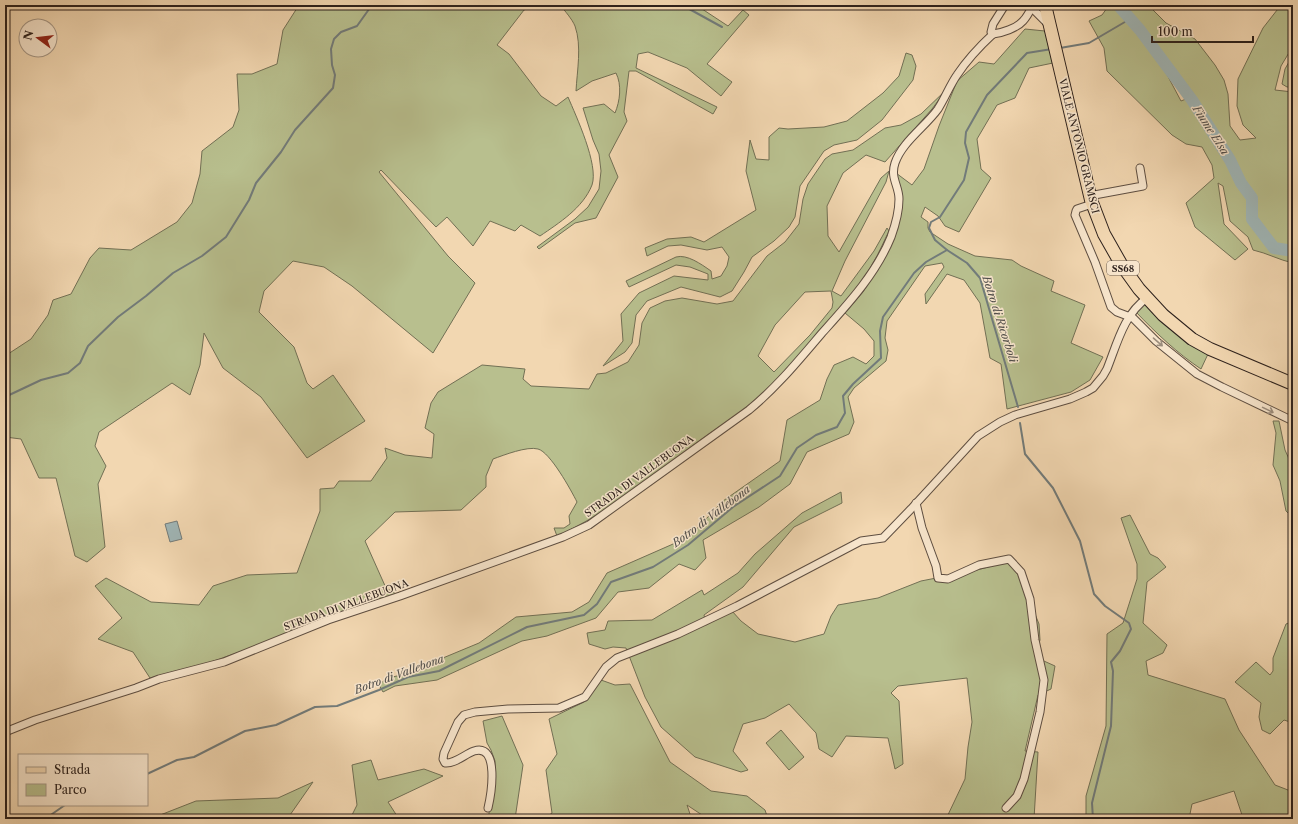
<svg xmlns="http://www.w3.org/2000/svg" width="1298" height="824" viewBox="0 0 1298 824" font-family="'Libre Caslon Text',serif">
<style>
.green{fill:#b8bf8e;stroke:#727055;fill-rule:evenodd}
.water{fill:#a0b7b8;stroke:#727b7a}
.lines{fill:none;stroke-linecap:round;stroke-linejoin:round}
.stream{stroke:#727b7a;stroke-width:2}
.river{stroke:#a0b7b8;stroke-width:12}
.street-casing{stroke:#5e4e41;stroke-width:9}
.primary-casing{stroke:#2d211c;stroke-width:14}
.street{stroke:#f7e5cc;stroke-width:7}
.primary{stroke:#f2d7b1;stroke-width:12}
.oneway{stroke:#9c8d7d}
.labels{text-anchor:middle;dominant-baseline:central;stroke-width:3;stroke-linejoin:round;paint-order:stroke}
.shield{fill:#f7e5cc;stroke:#6a5c51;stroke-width:1}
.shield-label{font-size:9px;font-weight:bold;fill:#2d211c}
.street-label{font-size:10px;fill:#2d211c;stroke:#f7e5cc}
.water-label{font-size:11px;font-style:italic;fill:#504e4b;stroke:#f7e5cc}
</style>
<rect width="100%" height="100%" fill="#f2d7b1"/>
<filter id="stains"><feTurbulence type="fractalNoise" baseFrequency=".005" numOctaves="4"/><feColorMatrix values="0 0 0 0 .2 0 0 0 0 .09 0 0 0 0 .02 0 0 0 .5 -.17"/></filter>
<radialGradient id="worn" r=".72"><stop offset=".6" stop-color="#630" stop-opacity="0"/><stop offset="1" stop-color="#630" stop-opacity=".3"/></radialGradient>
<g class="green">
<path d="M299,5h239l-14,5 -27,35 12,9 32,42 15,10 12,-9c8,19 31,68 24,88 -9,23 -33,38 -52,51l-19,-11 -6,6 -25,-10 -17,25 -26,-29 -11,10 -55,-57 -2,2 69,84 27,27 -42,70 -81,-67 -28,-19 -31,-6 -29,30 -5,21 35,35 13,36 6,6 20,-14 32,46 -58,37 -46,-61 -38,-29 -19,-35 -4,32 -10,30 -18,-12 -73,49 -4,14 11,20 -8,18 7,63 -18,15 -12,-6 -19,-78h-17l-18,-39 -16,-2v-81l26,-17 17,-24 5,-15 18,-6 19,-36 9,-10 32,2 46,-28 15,-19 8,-29 2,-23 31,-24 6,-17 -2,-36h15l25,-10 6,-34z"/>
<path d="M560,5h136l32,21 15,-16 6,5 -42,49 25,18 -11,14 -34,-28 -39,-16 -10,2 -2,14 81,39 -4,7 -77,-43h-7l-5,41 3,9 -18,34 9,22 -22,41 -21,5 -36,26 -2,-2 38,-28 13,-12 11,-18 2,-18 -2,-17 -6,-14 -10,-32 21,-4 11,9c5,-12 7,-28 1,-40l-24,8 -16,10c1,-20 6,-45 -1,-65 -3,-7 -10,-15 -15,-21z"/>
<path d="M1107,5h41l18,18 29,16 20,26 9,15 4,14 2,32 10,14 16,-2 -13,-13 -6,-19 1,-27 25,-51 18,-23h12v41l-12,20 -6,24 18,2v171c-14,-3 -26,-10 -40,-13l-5,-13 -18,-16 -7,-35 -5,-3 6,41 24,25 -13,11 -40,-33 -9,-24 28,-25 -2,-13 -10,-18 -16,-3 -14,-9 -65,-64 -3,-23 -15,-27 13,-6 5,-7zM1160,52l31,45 -10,4 -25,-47z"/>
<path d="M1025,29l20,2 8,32 -24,5 -14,30 -18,7 -20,34 4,30 10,9 -32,54 -14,-6 -7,-10 -13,-9 -4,10 7,5v6l2,4 18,12 27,12 37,4 9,6 33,15 -3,10 34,14 -14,38 32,14 -13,23 -19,12 -64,17 -6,-45 -11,-6 -10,-55 -16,-23 -17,-6 -21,30 -1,-10 19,-27 -2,-4 -17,3 -38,55 -2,17 3,12 -2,11 -32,27 -6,9 6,25 -5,12 -42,18 -17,32 -31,23 -56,33 3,18 -11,12 -16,-6 -30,24 -31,4 -22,26 -49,18 -25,5 -85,39 -42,6 -12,6 -4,-7 8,-7 15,-3 77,-32 37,-26 56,-5 17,-10 18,-29 82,-36 34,-36 57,-40 7,-41 33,-20 7,-21 7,-14 19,-8 13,7 8,-8v-15l-10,-12 -19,-16 18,-21 18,-30 21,-56 -6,-33 16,12 12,-16 15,-43 18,-45 22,-19 15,2z"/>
<path d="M906,53l6,2 4,11 -3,14 -31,40 -25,20 -23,5 -10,6 -24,35 -5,31 -6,10 -15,14 -22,16 -8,15 -12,19 -12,6 -39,-10 -34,14 -11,14 -4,28 -7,9 -22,14 20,-25 -2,-27 18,-21 35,-17 34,4v-6l-18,-7 -14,-2 -47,22 -3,-6 50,-24c11,-3 25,7 35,14l1,8 9,-3 6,-10 2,-9 -7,-10 -15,3 -26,-5 -13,1 -21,10 -2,-8 22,-9 24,-2 13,5 52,-32 -10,-39 4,-31 6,19 13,1v-23l10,-9 9,1 36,-2 23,-6 36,-28 16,-17z"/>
<path d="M1293,55v32h-6l-5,-3 3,-15z"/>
<path d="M946,90l-14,19 -47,53 -19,-7 -23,18 -16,33 1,30 11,16 42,-74 8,-7 -3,11 -41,79 -13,30 9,5 33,-45 13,-23 2,3c-5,10 -10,22 -16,32 -11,20 -26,36 -40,54 -28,34 -57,68 -93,95 -22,16 -45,31 -66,48 -38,28 -74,57 -117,76l-3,-8h10l6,-4 -1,-8 8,-14c-6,-12 -27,-50 -39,-53 -11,-3 -34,6 -45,10l-7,17v11l-25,23 -66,2 -30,29 21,47 14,8 -192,67 -58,15 -17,-26 -35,-13 24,-21 -27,-32 11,-8 45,24 48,3 14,-19 34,-11 50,-2 23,-62v-22l14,-1 5,-7h32l16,-23 -2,-10 20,7 27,3 2,-24 -9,-6 6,-25 7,-11 44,-27 43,4 -2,10 8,7 58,3 8,-15 9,-1 22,-11 11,-17 3,-22 8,-15 15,-7 17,-3 35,6 16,-3 34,-45 18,-14 14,-18 4,-25 5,-15 17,-25 7,-5 21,-4 32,-22 16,-3 20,-11zM831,291l2,11 -1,6 -22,27 -36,37 -16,-16 17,-31 30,-33z"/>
<path d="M1144,303c20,21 39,39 64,51l-7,15c-24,-16 -45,-36 -65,-57z"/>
<path d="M1273,421h6l6,29 8,18v50l-7,-7 -6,-30 -7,-16 3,-32z"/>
<path d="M841,492l1,11 -48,24 -51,60 -39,28 2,10 26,-14 9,10 17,13 37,8 29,-8 7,-18 7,-11 40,-7 43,-17 56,-11 30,-8 13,15 19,47 1,16 -5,17 20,9 -4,23 -13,6 -13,56 13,1 -4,67h-88l19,-40 3,-32 4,-25 -5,-44 -69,8 -7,7 8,8 4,63 -8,5 -7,-31 -42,-2 -14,21 -13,-8 -3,-16 -27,-29 -24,14 -22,6 -10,27 15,19 -7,2 -46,-15 -34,-30 -16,-30 -19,-49 -13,-1 -8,2 -16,-5 -2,-11 18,-3 3,-9 44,-1 50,-30 2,5 34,-22 17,-19 47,-41z"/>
<path d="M1130,515l20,39 8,4 8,9 -19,15 -4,41 24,22 -4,8 -17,8 2,14 77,24 14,31 36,55 13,5 5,7v22h-48l-3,-4 -8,-24 -42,13 -3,15h-103v-23l20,-70 1,-92 16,-11 14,-44v-15l-16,-46z"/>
<path d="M1291,622l2,5v105l-3,-10 -6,-2 -14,14 -8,-4 -3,-13 2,-14 -26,-21 21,-20 14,13 3,-4v-13l13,-34z"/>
<path d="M601,680l14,5 15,-1 40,78 41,29 36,5 18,14 3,9h-60l-21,-14 4,12 -1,2h-146l8,-6 -6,-43 11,-16 -8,-35 35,-17z"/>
<path d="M502,716l21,49 -8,54h-27l7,-40v-18l-4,-11 -4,-7 -4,-22z"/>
<path d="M781,730l23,27 -15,13 -23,-27z"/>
<path d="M371,760l7,20 46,-11 19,7 -55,26 11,17h-49l7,-14 -5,-40z"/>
<path d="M313,782l-23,33 -22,4h-118l46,-18 82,-3z"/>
</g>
<path class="water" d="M177,521l5,18 -12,3 -5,-18z"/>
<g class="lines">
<g class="stream">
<path d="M682,5l40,22"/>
<path d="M1060,48l29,-5 41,-24"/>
<path d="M947,250l20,13 13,15 38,129"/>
<path d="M5,397l36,-17 27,-7 12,-10 8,-17 30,-29 28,-21 27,-23 29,-17 24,-19 23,-37 7,-17 25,-31 14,-22 38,-42 2,-13 -3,-10 -1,-16 3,-10 7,-7 16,-6 15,-21"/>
<path d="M1020,423l5,31 28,34 27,53 14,53 11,12 24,17 2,6 -11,22 -9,11 2,9 -2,55 -19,77 1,16"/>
<path d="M147,774l30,-14 17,-3 51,-26 31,-6 39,-18 22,-1 42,-16 29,-13 31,-6 88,-44 57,-12 13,-11 14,-22 42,-15 35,-22 45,-38 47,-31 17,-28 19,-13 21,-8 8,-14 -2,-17 10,-12 28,-26 -1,-27 3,-14 31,-44 12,-11 21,-12 -12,-10 -6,-12 2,-6 9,-5 24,-37 5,-22 -4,-15 1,-11 21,-37 40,-42 25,-4"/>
<path d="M45,819l20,-14"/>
</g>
<path class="river" d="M1118,5l22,25 52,70 38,60 11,23 11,15v21l22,29 19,3"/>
<g class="street-casing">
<g id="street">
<path d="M1032,8l17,17"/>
<path d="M993,34c9,-1 24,-6 30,-13 3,-3 8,-12 10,-16"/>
<path d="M993,34l-2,-2 2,-8 12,-19"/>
<path d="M1089,196l54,-10 -3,-18"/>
<path d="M1092,204l-15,5 -1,2 -1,4 20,47 16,45 6,5 16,6 23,23 41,33 25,13 71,34"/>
<path d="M916,503l6,25 14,38 2,12 10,1 31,-14 30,-6 12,13 9,27 5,41 9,40 -4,32 -16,67 -7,17 -11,12"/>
<path d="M5,732l30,-12 101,-32 23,-9 65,-17 104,-42 72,-24 163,-59 26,-12 160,-115c28,-23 50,-50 73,-77 26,-29 54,-59 69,-96 4,-11 8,-26 8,-38 0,-13 -9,-21 -4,-36 7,-21 30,-36 43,-54 7,-11 12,-24 19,-34 10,-15 23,-29 36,-41"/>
<path d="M488,808c3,-13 12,-65 -14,-57 -9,3 -19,13 -29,12l-2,-4 1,-6 14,-31 6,-7 11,-3 33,-3 51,-1 26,-11 21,-30 11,-9 61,-24 59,-28 124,-65 22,-3 28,-29 67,-73 22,-14 15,-7 55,-16 16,-7 7,-4 10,-12 4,-7c10,-25 17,-55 40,-71"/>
</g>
</g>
<g class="primary-casing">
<path id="primary" d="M1045,5l46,195 13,34 17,30 18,25 24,26 29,24 18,10 83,35"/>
</g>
<use href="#street" class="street"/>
<use href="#primary" class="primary"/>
</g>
<defs><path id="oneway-shaft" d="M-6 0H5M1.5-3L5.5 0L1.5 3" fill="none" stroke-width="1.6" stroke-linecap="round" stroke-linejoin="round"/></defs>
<g class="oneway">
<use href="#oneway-shaft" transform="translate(1158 342) rotate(41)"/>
<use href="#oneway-shaft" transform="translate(1268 410) rotate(26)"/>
</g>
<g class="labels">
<rect class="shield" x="1107" y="261" width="32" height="14" rx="3"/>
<g class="shield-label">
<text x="1123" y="268">SS68</text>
</g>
<g class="street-label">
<text transform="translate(1079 146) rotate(76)">VIALE ANTONIO GRAMSCI</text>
<text transform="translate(639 476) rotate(-36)">STRADA DI VALLEBUONA</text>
<text transform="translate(346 605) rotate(-20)">STRADA DI VALLEBUONA</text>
</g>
<g class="water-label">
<text transform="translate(1211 130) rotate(57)">Fiume Elsa</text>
<text transform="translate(1000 319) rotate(72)">Botro di Ricorboli</text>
<text transform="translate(711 516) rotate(-37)">Botro di Vallebona</text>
<text transform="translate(399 674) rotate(-20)">Botro di Vallebona</text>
</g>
</g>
<rect width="1298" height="824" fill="none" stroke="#f2d7b1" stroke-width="20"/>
<rect x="6" y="6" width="1286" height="812" fill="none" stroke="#2d211c" stroke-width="2"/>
<rect x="10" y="10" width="1278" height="804" fill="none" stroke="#2d211c"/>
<rect x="18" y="754" width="130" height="52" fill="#f7e5cc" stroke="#a69786"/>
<rect x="26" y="767" width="20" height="6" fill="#f2d7b1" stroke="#a69786"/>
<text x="54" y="774" font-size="12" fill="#2d211c">Strada</text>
<rect x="26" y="784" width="20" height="12" fill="#b8bf8e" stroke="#a69786"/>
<text x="54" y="794" font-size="12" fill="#2d211c">Parco</text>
<g transform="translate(38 38) rotate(285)"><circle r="19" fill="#f7e5cc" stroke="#a69786"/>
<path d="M0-3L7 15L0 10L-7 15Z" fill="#8f2418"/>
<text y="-6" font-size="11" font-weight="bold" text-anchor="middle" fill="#2d211c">N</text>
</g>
<path d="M1152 36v6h101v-6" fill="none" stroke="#2d211c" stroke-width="2"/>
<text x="1158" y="36" font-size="12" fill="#2d211c" stroke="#f7e5cc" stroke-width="3" paint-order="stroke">100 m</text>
<rect width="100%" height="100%" filter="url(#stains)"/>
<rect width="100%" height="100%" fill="url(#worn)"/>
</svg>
